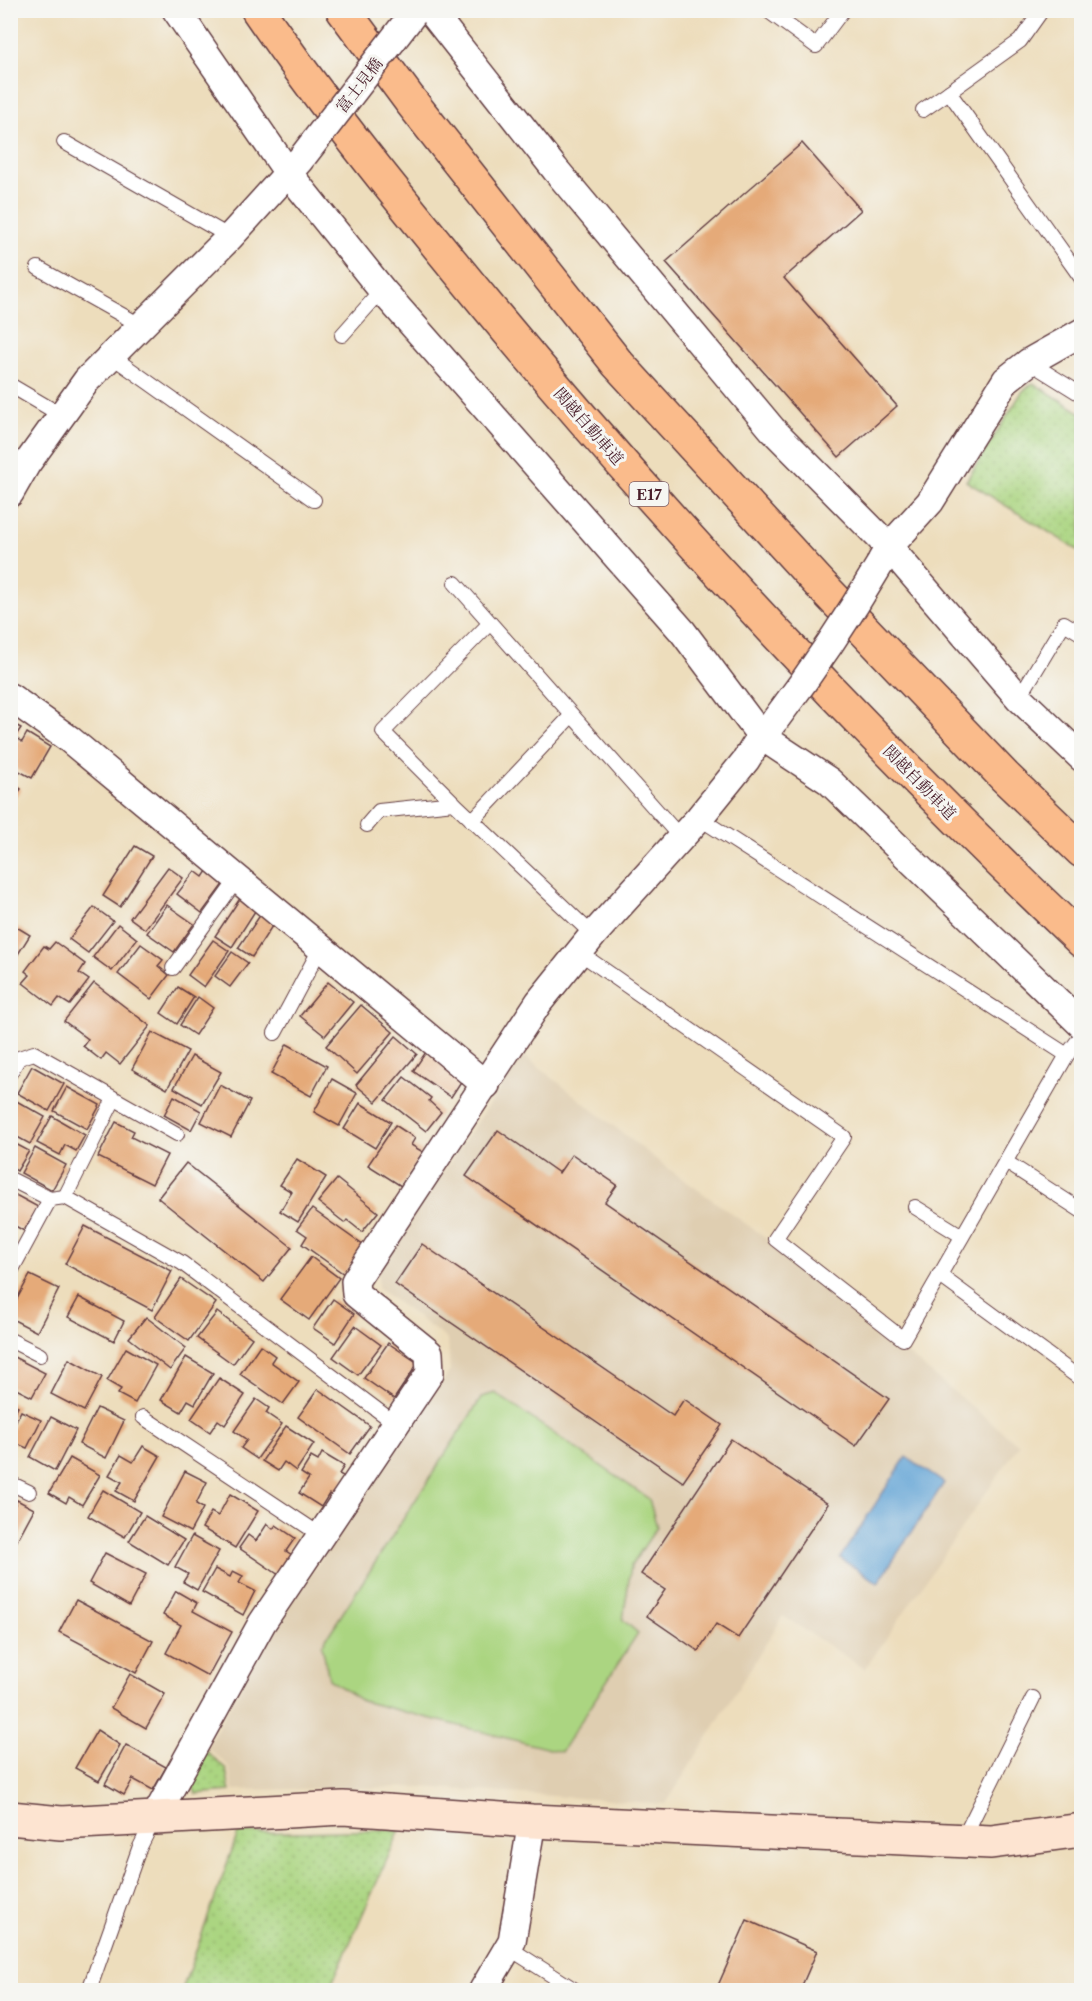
<svg xmlns="http://www.w3.org/2000/svg" width="1092" height="2001" viewBox="0 0 1092 2001" font-family="'Libre Caslon Text','Noto Serif JP',serif">
<style>
.built{fill:#dfceb1}
.green{fill:url(#green-dots);stroke:#7a7a56;stroke-width:1.5}
.pitch{fill:#abd581;stroke:#7a7a56;stroke-width:1.5}
.water{fill:#63a4d6;stroke:#566280;stroke-width:1.5}
.building{fill:#e5aa79}
.lines{fill:none;stroke-linecap:round;stroke-linejoin:round}
.lane-casing{stroke:#623c41;stroke-width:16}
.street-casing{stroke:#623c41;stroke-width:30}
.secondary-casing{stroke:#623c41;stroke-width:36}
.highway-casing{stroke:#623c41;stroke-width:36}
.lane{stroke:#fff;stroke-width:14}
.street{stroke:#fff;stroke-width:27}
.secondary{stroke:#fde4d1;stroke-width:33}
.highway{stroke:#fabb8b;stroke-width:33}
.street-bridge-casing{stroke:#623c41;stroke-width:30;stroke-linecap:butt}
.street-bridge{stroke:#fff;stroke-width:27}
.labels{text-anchor:middle;dominant-baseline:central;stroke-width:6;stroke-linejoin:round;paint-order:stroke}
.shield{fill:#f6f6f2;stroke:#7e6067;stroke-width:1.5}
.shield-label{font-size:15px;font-weight:bold;fill:#4a1f2b}
.street-label{font-size:16px;fill:#4a1f2b;stroke:#f6f6f2}
</style>
<defs>
<pattern id="green-dots" width="8" height="8" patternUnits="userSpaceOnUse" patternTransform="scale(1.5)"><rect width="8" height="8" fill="#abd581"/><path d="M2 2h.1M6 6h.1" fill="none" stroke="#95b670" stroke-width="1.8" stroke-linecap="round"/></pattern>
</defs>
<rect width="100%" height="100%" fill="#f6f6f2"/>
<filter id="ink" filterUnits="userSpaceOnUse"><feTurbulence type="fractalNoise" baseFrequency=".0167" numOctaves="2"/><feDisplacementMap in="SourceGraphic" scale="12" xChannelSelector="R" yChannelSelector="G"/><feConvolveMatrix kernelMatrix="1 2 1 2 8 2 1 2 1" color-interpolation-filters="sRGB"/></filter>
<filter id="wash" filterUnits="userSpaceOnUse"><feTurbulence type="fractalNoise" baseFrequency=".008" numOctaves="4" result="noise"/><feDisplacementMap in="SourceGraphic" scale="24" xChannelSelector="R" yChannelSelector="G"/><feGaussianBlur stdDeviation="1.35" result="paint"/><feColorMatrix in="noise" values="0 0 0 0 0 0 0 0 0 0 0 0 0 0 0 0 0 1.4 0 .05"/><feComposite in="paint" operator="in"/></filter>
<g filter="url(#wash)">
<rect width="100%" height="100%" fill="#edddbc"/>
<path class="built" d="M523,1055l143,112 97,69 256,209 -154,224 -82,-53 -117,188 -244,-17 -189,3 -4,-23 -22,-20 65,-116 178,-260 -2,-31 -70,-52v-20z"/>
<g class="green">
<path d="M1033,383l48,30v139l-115,-71 56,-89z"/>
<path d="M205,1750l21,19 4,22 -34,3 -7,-16z"/>
<path d="M400,1830l-71,160h-147l56,-157z"/>
</g>
<path class="pitch" d="M495,1393l154,106 8,28 -26,39 -8,54 15,13 -77,119 -199,-51 -33,-22 -7,-34 160,-248z"/>
<path class="water" d="M906,1457l38,26 -66,100 -38,-25z"/>
<g id="blocks">
<g class="building">
<path d="M802,143l59,67 -77,68 113,128 -58,51 -173,-195z"/>
<path d="M10,722l11,6 -11,16z"/>
<path d="M27,733l23,14 -18,31 -22,-12v-18l6,-10 6,4z"/>
<path d="M10,782l11,7 -11,15z"/>
<path d="M135,846l17,10 -32,51 -17,-11z"/>
<path d="M168,867l15,11 -38,51 -15,-11z"/>
<path d="M195,871l8,6 4,-6 17,12 -22,30 -25,-19z"/>
<path d="M241,897l16,11 -25,39 -17,-11z"/>
<path d="M167,905l27,19 -20,28 -27,-19z"/>
<path d="M94,907l19,14 -25,32 -19,-14z"/>
<path d="M261,914l13,9 -22,34 -14,-9z"/>
<path d="M10,923l20,12 -20,32z"/>
<path d="M118,924l19,15 -25,32 -19,-14z"/>
<path d="M213,940l16,11 -25,36 -16,-12z"/>
<path d="M55,942l30,22 -6,9 10,7 -19,25 -11,-7 -6,8 -30,-23 7,-8 -5,-4 19,-25 5,3z"/>
<path d="M141,944l22,16 -5,6 11,9 -18,24 -33,-25z"/>
<path d="M232,952l16,11 -18,24 -15,-11z"/>
<path d="M328,982l25,20 -28,34 -25,-20z"/>
<path d="M94,983l56,43 -30,38 -14,-11 -5,7 -18,-14 5,-7 -24,-18z"/>
<path d="M178,987l16,10 -17,27 -16,-11z"/>
<path d="M198,997l15,11 -18,27 -15,-10z"/>
<path d="M361,1005l32,27 -36,42 -31,-28z"/>
<path d="M152,1032l36,19 -21,38 -35,-20z"/>
<path d="M396,1036l21,18 -41,48 -20,-17z"/>
<path d="M287,1044l40,22 -16,30 -40,-22z"/>
<path d="M426,1052l38,25 -13,20 -38,-26z"/>
<path d="M192,1056l29,16 -19,32 -28,-16z"/>
<path d="M32,1066l32,18 -15,27 -32,-18z"/>
<path d="M404,1077l27,21 -2,3 12,11 -15,19 -40,-31z"/>
<path d="M332,1079l25,14 -18,33 -25,-14z"/>
<path d="M220,1085l30,16 -19,36 -30,-15z"/>
<path d="M67,1087l33,18 -13,24 -33,-18z"/>
<path d="M174,1096l27,15 -10,19 -27,-15z"/>
<path d="M13,1099l32,18 -15,27 -20,-11v-30z"/>
<path d="M360,1103l31,19 -16,26 -31,-19z"/>
<path d="M52,1116l33,19 -9,16 -11,-6 -5,10 -23,-12z"/>
<path d="M116,1122l18,9 -3,6 36,18 -15,29 -54,-27z"/>
<path d="M395,1125l20,13 -4,7 12,7 -22,34 -33,-21z"/>
<path d="M498,1130l61,43 13,-19 45,31 -12,17 284,197 -33,47 -390,-270z"/>
<path d="M10,1141l19,10 -12,20 -7,-4z"/>
<path d="M35,1148l31,17 -14,25 -31,-17z"/>
<path d="M297,1159l29,18 -28,45 -18,-11 12,-19 -12,-7z"/>
<path d="M186,1163l106,84 -28,35 -106,-84z"/>
<path d="M337,1179l41,33 -16,20 -15,-12 -2,3 -27,-21z"/>
<path d="M10,1192l28,15 -14,24 -14,-8z"/>
<path d="M312,1209l52,37 -20,28 -42,-30 5,-8 -10,-7z"/>
<path d="M85,1226l87,45 -20,39 -87,-46z"/>
<path d="M422,1244l251,172 11,-17 38,26 -39,57 -288,-198z"/>
<path d="M311,1257l28,21 -30,42 -29,-21z"/>
<path d="M30,1275l29,14 -22,43 -27,-14v-6z"/>
<path d="M181,1279l35,24 -27,38 -34,-24z"/>
<path d="M79,1297l45,24 -10,20 -46,-24z"/>
<path d="M333,1299l21,15 -19,29 -22,-15z"/>
<path d="M217,1312l35,26 -19,26 -36,-26z"/>
<path d="M146,1317l40,31 -16,22 -41,-32z"/>
<path d="M355,1326l26,19 -23,30 -25,-18z"/>
<path d="M388,1343l30,20 -24,36 -30,-21z"/>
<path d="M260,1345l15,11 -4,6 28,20 -16,22 -43,-30z"/>
<path d="M126,1348l30,17 -21,38 -17,-9 3,-5 -14,-8z"/>
<path d="M10,1355l35,18 -13,24 -22,-11z"/>
<path d="M186,1357l27,16 -18,31 -7,-4 -7,12 -20,-12z"/>
<path d="M69,1359l33,18 -18,34 -33,-17z"/>
<path d="M219,1378l26,17 -20,30 -7,-5 -8,12 -19,-13z"/>
<path d="M318,1389l52,37 -20,28 -52,-37z"/>
<path d="M256,1399l13,9 -3,5 16,11 -25,35 -16,-11 6,-8 -13,-9z"/>
<path d="M10,1402l8,4 -8,15z"/>
<path d="M97,1408l27,13 -18,37 -27,-14z"/>
<path d="M21,1411l20,9 -14,28 -17,-7v-8z"/>
<path d="M51,1417l25,13 -21,41 -25,-14z"/>
<path d="M286,1426l28,18 -18,27 -12,-9 -6,9 -16,-10z"/>
<path d="M731,1439l97,65 -90,134 -22,-14 -18,27 -51,-35 18,-26 -24,-16z"/>
<path d="M143,1446l17,10 -26,45 -18,-10 6,-9 -13,-7 12,-20 12,7z"/>
<path d="M322,1453l22,13 -5,8 6,3 -11,20 -5,-3 -8,13 -22,-14 10,-15 -8,-5 10,-16 7,4z"/>
<path d="M70,1458l30,17 -18,30 -13,-8 -3,6 -17,-10z"/>
<path d="M185,1471l22,11 -11,22 7,4 -13,24 -29,-15z"/>
<path d="M103,1490l37,22 -15,25 -37,-21z"/>
<path d="M230,1494l28,17 -23,37 -33,-20 9,-16 7,4z"/>
<path d="M17,1500l17,9 -21,39 -3,-1v-40l3,1z"/>
<path d="M145,1516l39,24 -16,25 -39,-24z"/>
<path d="M267,1524l6,5 3,-4 19,13 -9,13 6,4 -13,20 -40,-27 9,-13 8,6z"/>
<path d="M192,1536l27,15 -22,39 -14,-8 5,-8 -13,-7z"/>
<path d="M105,1553l41,21 -17,32 -40,-23z"/>
<path d="M215,1569l15,8 3,-6 10,5 -4,7 16,8 -12,24 -41,-23z"/>
<path d="M176,1591l21,12 -4,8 39,21 -24,44 -42,-23 15,-28 -18,-10z"/>
<path d="M76,1600l77,41 -17,32 -77,-41z"/>
<path d="M130,1674l35,20 -19,34 -35,-20z"/>
<path d="M97,1730l23,15 -21,36 -24,-13z"/>
<path d="M126,1745l40,22 -13,23 -20,-11 -9,16 -19,-11z"/>
<path d="M747,1920l70,31 -17,39h-84z"/>
</g>
</g>
</g>
<g filter="url(#ink)">
<use href="#blocks" fill-opacity="0" stroke="#623c41" stroke-width="1.5"/>
<g class="lines">
<g class="lane-casing">
<g id="lane">
<path d="M767,10l49,36 27,-36"/>
<path d="M1042,10l-22,31 -71,51 133,187"/>
<path d="M923,110l26,-18"/>
<path d="M64,142l166,95"/>
<path d="M38,268l102,57"/>
<path d="M342,335l40,-45"/>
<path d="M110,355l204,145"/>
<path d="M1029,362l53,33"/>
<path d="M10,385l51,30"/>
<path d="M455,583l226,255"/>
<path d="M490,623l-107,109 71,71 139,132"/>
<path d="M1019,698l45,-75 18,11"/>
<path d="M699,818l368,237"/>
<path d="M472,821l100,-106"/>
<path d="M367,825l12,-14 75,-8"/>
<path d="M580,953l264,184 -69,102 128,100 164,-284 15,-20"/>
<path d="M173,968l65,-90"/>
<path d="M275,1033l46,-86"/>
<path d="M10,1073l9,-15 15,-5 143,81"/>
<path d="M1006,1162l76,49"/>
<path d="M10,1179l40,20"/>
<path d="M65,1197l49,-98"/>
<path d="M915,1207l47,29"/>
<path d="M10,1273l40,-74 15,-2 117,66 214,161"/>
<path d="M939,1275l143,105"/>
<path d="M10,1340l30,15"/>
<path d="M143,1417l179,119"/>
<path d="M10,1483l19,9"/>
<path d="M963,1839l70,-141"/>
<path d="M509,1948l66,42"/>
<path d="M89,1990l50,-141 15,-30"/>
</g>
</g>
<g class="street-casing">
<g id="street">
<path d="M176,10l113,164 93,116 301,342 78,104 68,45 253,244"/>
<path d="M430,10l125,159 217,260 117,118 130,151 63,60"/>
<path d="M10,493l16,-28 61,-85 143,-143 70,-77"/>
<path d="M881,561l8,-14 41,-45 76,-122 23,-18 53,-30"/>
<path d="M10,697l59,42 417,346"/>
<path d="M154,1819l108,-196 168,-250 -1,-20 -73,-59 -1,-13 184,-279 54,-67 106,-117 47,-58 15,-24 11,-12"/>
<path d="M483,1990l29,-49 20,-120"/>
</g>
</g>
<g class="secondary-casing">
<path id="secondary" d="M10,1818l51,5 282,-15 189,13 459,21 91,-12"/>
</g>
<g class="highway-casing">
<g id="highway">
<path d="M258,10c70,102 148,197 226,292 186,225 386,437 598,639"/>
<path d="M343,10l66,89 208,264 202,220 186,194 77,74"/>
</g>
</g>
<use href="#lane" class="lane"/>
<use href="#street" class="street"/>
<use href="#secondary" class="secondary"/>
<use href="#highway" class="highway"/>
<g class="street-bridge-casing">
<g id="street-bridge">
<path d="M304,155l109,-141"/>
<path d="M776,719c38,-50 72,-101 104,-155"/>
</g>
</g>
<use href="#street-bridge" class="street-bridge"/>
</g>
</g>
<g class="labels">
<rect class="shield" x="629.5" y="482" width="39" height="24" rx="4.5"/>
<g class="shield-label">
<text x="649" y="494">E17</text>
</g>
<g class="street-label">
<text transform="translate(359 85) rotate(-52)">富士見橋</text>
<text transform="translate(589 426) rotate(49)">関越自動車道</text>
<text transform="translate(920 782) rotate(46)">関越自動車道</text>
</g>
</g>
<rect width="1092" height="2001" fill="none" stroke="#f6f6f2" stroke-width="36"/>
</svg>
